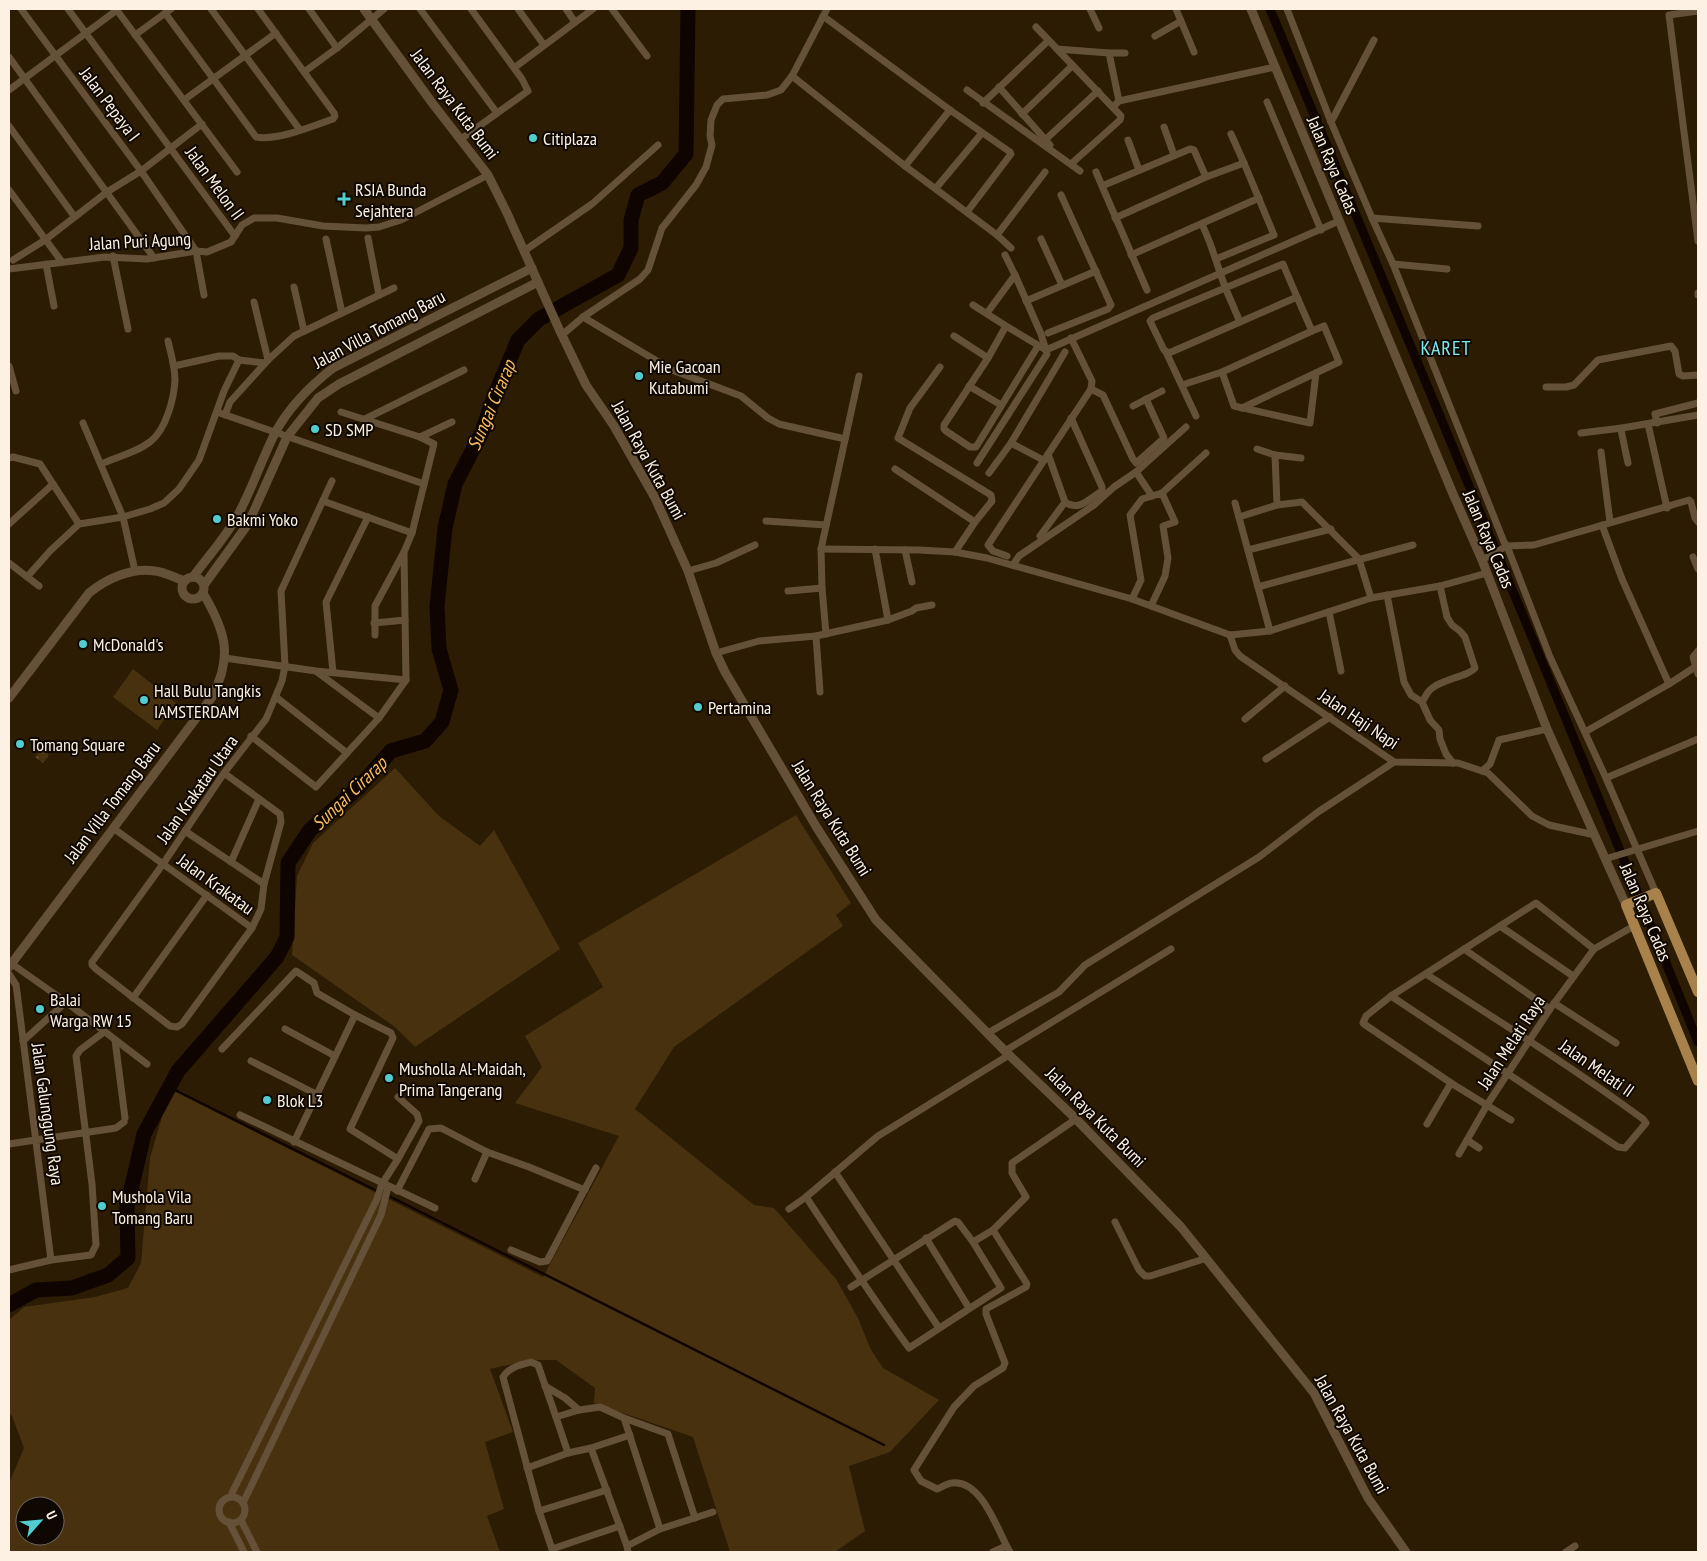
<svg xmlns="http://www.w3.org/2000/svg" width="1707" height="1561" viewBox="0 0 1707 1561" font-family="'PT Sans Narrow',sans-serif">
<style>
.grass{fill:#47310f;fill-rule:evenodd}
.park{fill:url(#park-dots)}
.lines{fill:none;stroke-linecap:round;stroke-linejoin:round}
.stream{stroke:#100400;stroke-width:2.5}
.canal{stroke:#100400;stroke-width:9}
.river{stroke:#100400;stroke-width:15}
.minor{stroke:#645138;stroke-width:7}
.tertiary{stroke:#645138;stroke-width:9}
.primary{stroke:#a8824a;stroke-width:10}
.poi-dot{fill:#52cdcf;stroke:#0f0802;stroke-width:2}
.labels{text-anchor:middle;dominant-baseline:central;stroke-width:4;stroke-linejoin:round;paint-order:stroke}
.street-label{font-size:18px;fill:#fcf1e2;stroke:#0f0802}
.poi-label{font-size:18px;fill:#fcf1e2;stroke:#0f0802;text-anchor:start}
.water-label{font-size:19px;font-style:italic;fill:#fabc5d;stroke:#0f0802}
.quarter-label{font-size:20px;letter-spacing:1px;fill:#7de9ea;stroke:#0f0802}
</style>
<defs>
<pattern id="park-dots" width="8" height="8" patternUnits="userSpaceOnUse" patternTransform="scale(1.25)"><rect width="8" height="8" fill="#47310f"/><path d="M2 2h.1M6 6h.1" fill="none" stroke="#624f32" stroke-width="1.8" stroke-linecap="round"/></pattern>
</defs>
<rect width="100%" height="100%" fill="#2c1c04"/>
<g class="grass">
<path d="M133,669l43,34 -19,27 -44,-33z"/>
<path d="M395,768l44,48 41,30 14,-16 66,119 -145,98 -20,-20 -103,-72 5,-79 16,-33z"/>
<path d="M796,815l55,88 -15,12 7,11 -169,121 -39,62 119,96 20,3 62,71 22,39 12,30 13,20 56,32 -49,52 -41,14 16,65 -30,21h-105l-37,-115 -99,-34 1,-15 -39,-28h-26l-40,9 23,63 -28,10 19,67 -17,7 13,36h-491v-69l15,-35 -12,-32 -3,-2v-94l15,-13 71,-10 33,-9 13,-25 9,-105 20,-69 373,188 76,-141 -104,-33 27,-36 -17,-31 78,-49 -25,-44zM25,1506h30v30h-30z"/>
</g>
<path class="park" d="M42,748l7,7 -6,8 -8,-6z"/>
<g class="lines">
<g class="stream">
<path d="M169,1087l206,103"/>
<path d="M391,1197l493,248"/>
</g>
<path class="canal" d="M1270,9c143,344 289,688 428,1033"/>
<path class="river" d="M9,1305l27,-15 36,-2 36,-13 20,-17 -1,-51 17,-73 34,-63 99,-114 10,-20 1,-74 22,-33 49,-43 32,-36 34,-10 17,-19 9,-32 -12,-41 -2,-43 8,-78 10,-44 26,-50 15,-42 22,-52 21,-21 79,-44 13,-27v-28l7,-25 24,-12 24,-29 2,-145"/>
<g class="minor">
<path d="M21,9l120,162 55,80 8,44"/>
<path d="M68,9l167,227"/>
<path d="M116,9l121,163"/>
<path d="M211,9l89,121"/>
<path d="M309,9l28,39"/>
<path d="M420,9l77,104"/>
<path d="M518,9l26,36"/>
<path d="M566,9l9,13"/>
<path d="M612,9l35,47"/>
<path d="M1090,9l9,19"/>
<path d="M1176,9l18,43"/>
<path d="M1287,9l44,113 41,96 21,46 111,278 3,4 43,111 56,121 50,115"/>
<path d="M1698,11l-29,4 29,226"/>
<path d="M165,13l91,124c21,4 57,-11 77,-18l2,-3 -1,-3 -76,-104"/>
<path d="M823,16l127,94 60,42 1,2 -44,58"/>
<path d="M1036,27l85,89 -1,4 -49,44"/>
<path d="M135,35l36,-26"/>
<path d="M1155,36l26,-15"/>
<path d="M1057,49l52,4 10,48"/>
<path d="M1109,53h16"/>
<path d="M9,57l145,201"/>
<path d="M514,68l79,-59"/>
<path d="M304,72l33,-24 47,-39"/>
<path d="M792,76l113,90 92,69 14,13"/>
<path d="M999,87l51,58"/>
<path d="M9,90l108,-80"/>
<path d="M967,90l113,81"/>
<path d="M184,100l92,-67"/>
<path d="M1267,102l54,128"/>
<path d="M983,103l65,-62"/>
<path d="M1113,107l6,-6 156,-34"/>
<path d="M1022,114l50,-48"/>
<path d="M1331,122l43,-82"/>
<path d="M9,126l65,90"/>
<path d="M1164,127l10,28"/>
<path d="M1231,134l13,29"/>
<path d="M461,139l67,-48 -6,-12 -51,-70"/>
<path d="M1045,140l53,-49"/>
<path d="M1128,140l11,30"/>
<path d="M905,166l45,-56"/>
<path d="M1096,172l6,14"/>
<path d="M936,188l46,-55"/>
<path d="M9,190l53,72"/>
<path d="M1115,218l91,-41 38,-14 30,72 -58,24"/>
<path d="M1372,218l106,8"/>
<path d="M1202,224l8,19 15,44 15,35 57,-25 -14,-33 -130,54 -3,3 14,29 5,3 71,-31"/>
<path d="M997,235l48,-63"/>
<path d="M368,238l11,57"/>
<path d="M326,239l16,74"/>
<path d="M1041,239l21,46"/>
<path d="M524,251l68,-47 66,-59"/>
<path d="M1131,255l128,-57"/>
<path d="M113,256l15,73"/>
<path d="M13,260l32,-20 62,-48 34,-21 61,-47"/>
<path d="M46,264l8,42"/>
<path d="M1393,264l54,5"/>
<path d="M9,269l96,-12 42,2 49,-8 11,1 24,-10 11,-17 12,-7h23l46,8 43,2 13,-1 22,-7 87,-45"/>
<path d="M294,287l10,44"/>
<path d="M1147,290l-45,-104 88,-37 4,1 12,27"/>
<path d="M1698,293v2"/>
<path d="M1026,301l70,-30"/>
<path d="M254,302l14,58"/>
<path d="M973,305l33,21 40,24 293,-129"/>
<path d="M987,313l28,-38 -10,-20"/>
<path d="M583,317l89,53 69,26 27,22 11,6 66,15"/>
<path d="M1006,326l-18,32 -44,67v4l2,2 24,16h6l62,-101"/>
<path d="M1048,333l60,-24 3,-4 -50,-110"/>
<path d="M562,335l21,-18 57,-38 8,-9 14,-42 34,-43 10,-18 6,-22 -2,-9 1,-16 6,-15 6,-6 44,-4 14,-5 11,-14 35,-67"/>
<path d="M954,336l34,22"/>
<path d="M1071,338l21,43 -1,8 12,6 30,64 3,4 28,-25 -18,-39"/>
<path d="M1166,352l30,64"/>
<path d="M9,366l7,25"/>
<path d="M174,366l45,-10h14l6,4 26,3"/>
<path d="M940,367l-30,41 -12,30 93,57 1,6 -17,21 -20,30"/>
<path d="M1222,372l12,34 76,17 6,-50"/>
<path d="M1182,385l40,-13 90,-41 -15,-34"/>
<path d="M969,386l32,19"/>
<path d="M1546,387h20l8,-2 24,-25 73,-14 4,5 4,23 4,2 15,-1"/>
<path d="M1133,406l29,-15"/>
<path d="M1242,408l97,-46 -15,-36 -12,5"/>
<path d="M217,412l207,72"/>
<path d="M225,415l5,-13 38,-42 26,-24 100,-48"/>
<path d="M365,419l99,-49"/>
<path d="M83,423l40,94 12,54"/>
<path d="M1657,423l-2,-9 43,-11"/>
<path d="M1648,424l19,84"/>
<path d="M1581,433l41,-5"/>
<path d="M420,437l32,-15"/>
<path d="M1011,443l32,17"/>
<path d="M1257,449l18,6 26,3"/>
<path d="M1601,452l9,70"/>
<path d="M1048,454l17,48c13,10 24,-3 37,-11v-4l-31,-69"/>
<path d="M1275,455l2,50"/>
<path d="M9,458l4,-1 27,7 39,60"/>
<path d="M977,463l70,-109 -6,-20 -26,-59"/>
<path d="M1628,463l-7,-33 1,-2 76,-13"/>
<path d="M101,464c16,-7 37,-12 50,-23 15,-12 23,-42 24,-61 0,-13 -4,-26 -7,-39"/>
<path d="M895,469l80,53"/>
<path d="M1136,472l16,24"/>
<path d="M989,473l22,-30 54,-91"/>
<path d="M1162,493l44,-40"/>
<path d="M323,501l89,32"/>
<path d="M1235,503l35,128"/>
<path d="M1239,517l38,-12 25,-3 57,57 12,39"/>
<path d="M766,521l60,4"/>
<path d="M9,524l44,-40"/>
<path d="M1602,525l20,54 47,105"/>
<path d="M1040,536l25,-34"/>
<path d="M821,549l98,1 36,2 32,6 145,41 98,36 40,-4 101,-33 69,-12 47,-13"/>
<path d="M875,549l13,71"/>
<path d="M905,550l7,32"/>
<path d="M1248,550l83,-21"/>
<path d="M1007,556l-14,-5 -5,-6 103,-156"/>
<path d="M1693,557l5,12"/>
<path d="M1482,560l25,-14 27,-1 155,-45 2,2 4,16 3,4"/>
<path d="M9,563l30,23"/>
<path d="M1013,565l6,-9 75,-51 20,-18 22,-15 50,-45"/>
<path d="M688,571l28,-8 39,-18"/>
<path d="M27,577l23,-26 29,-27 44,-7 27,-8 14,-6 15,-14 20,-29 25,-69 15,-31"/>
<path d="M1258,587l155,-42"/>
<path d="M788,591l34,-3"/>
<path d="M1387,595l17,87 7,13 11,7 8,18 9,10 1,9 6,15 7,9"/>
<path d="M1132,599l9,-19 -11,-65 12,-16 20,-6 13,29 -12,4 5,32 -3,18 -14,30"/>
<path d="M1329,612l12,59"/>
<path d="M374,623l31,-3"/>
<path d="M826,634l-4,-46 -1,-39 38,-173"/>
<path d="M375,635v-29l29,-54"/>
<path d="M1230,635l5,15 5,6 154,106 64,1 30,10 44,43 17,9 46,10"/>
<path d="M816,636l4,56"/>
<path d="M1698,651l-5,6 5,17"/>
<path d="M716,653l43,-12 57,-5 72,-16 24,-9 4,-3 16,-3"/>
<path d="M225,658l91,13 90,9"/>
<path d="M317,672l62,46"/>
<path d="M333,672l-7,-70 42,-85"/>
<path d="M276,697l71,56"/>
<path d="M1422,702c3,-4 5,-10 9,-13 11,-10 38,-13 44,-21l-10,-31 -5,-6 -8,-6 -5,-8 -7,-31"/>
<path d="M1245,719l40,-33"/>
<path d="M1585,732l84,-48 26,-17"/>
<path d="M251,736l65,51 63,-69 27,-38 -2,-128 8,-19 22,-89 -14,-7 -79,-25"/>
<path d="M1266,759l64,-42"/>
<path d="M1482,771l8,-7 9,-24 48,-11"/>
<path d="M224,773l56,41 1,8 -17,62 -3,25 -9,19 -70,96 -5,3 -7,-1 -74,-57 -4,-4v-3l71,-98 61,-91 42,-54 16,-38 3,-15 -4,-75 51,-110"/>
<path d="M1606,778l92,-39"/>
<path d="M113,828l139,100"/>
<path d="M185,831l79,53"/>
<path d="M1605,859l93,-28"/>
<path d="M231,862l28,-63"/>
<path d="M1500,926l73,50"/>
<path d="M1464,949l86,60"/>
<path d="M12,964l54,38 81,62"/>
<path d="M9,974l7,11 1,7 34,268"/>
<path d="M1391,996l227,151 7,1 21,-25 -3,-4c-70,-51 -144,-98 -217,-145"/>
<path d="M133,998l74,-103"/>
<path d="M1554,1003l62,40"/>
<path d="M285,1029l50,27"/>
<path d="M988,1033l71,-41 26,-27 174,-108 59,-45 76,-50"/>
<path d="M115,1040l10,78"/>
<path d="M23,1041l43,-39"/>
<path d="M222,1049l74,-78 18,12 3,10 38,22"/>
<path d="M1005,1051l166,-102"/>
<path d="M251,1061l65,33"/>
<path d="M240,1115l195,93"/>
<path d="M1511,1120l-60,-37 -87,-59 -1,-1 3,-7 25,-20 145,-93 58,46"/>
<path d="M1427,1124l24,-41"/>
<path d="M1467,1140l12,8"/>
<path d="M294,1142l61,-127 36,18 2,5 -43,91 48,30"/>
<path d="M9,1144l107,-16 8,-6"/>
<path d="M1459,1154l28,-49 63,-96 44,-60 40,-23"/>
<path d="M835,1172l104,156"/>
<path d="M475,1179l12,-27"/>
<path d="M397,1191l32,-62 12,-1 46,24 42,15 56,23"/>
<path d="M806,1197c34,51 67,102 103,151l92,-60 -28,-46 -15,-20 -3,-1 -93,59 -11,7"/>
<path d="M789,1209l17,-12 72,-61 131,-81"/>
<path d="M1115,1222l24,48 6,6h5l57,-18"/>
<path d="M993,1230l34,54 -1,3 -40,22v5l19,49 -2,5 -29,18 -20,21 -40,63 7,11 16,8c5,-2 11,-6 15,-6 30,-4 46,49 58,69"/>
<path d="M926,1238l43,70"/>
<path d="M973,1242l20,-12 33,-33 -14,-24v-10l64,-44"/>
<path d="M511,1250l29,12 7,-1 49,-93"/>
<path d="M9,1270l42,-10 40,-5 5,-10 -4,-61 -16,-128 4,-6 24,-18"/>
<path d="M545,1386l20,12 14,12"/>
<path d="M556,1417l12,36"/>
<path d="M624,1418l36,111"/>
<path d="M591,1448l39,-13"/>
<path d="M527,1468l41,-15 23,-5 36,98"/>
<path d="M230,1497l147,-298 5,-15 16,-25 21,-38 -2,-7 -19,-17"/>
<circle cx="232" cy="1510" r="13"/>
<path d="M243,1503l138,-288 7,-28"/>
<path d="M539,1511l68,-21"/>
<path d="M241,1520l16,32"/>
<path d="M229,1522l15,30"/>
<path d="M552,1549l68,-23"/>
<path d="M553,1552l-14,-41 -36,-134c6,-10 18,-12 28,-15l7,3 18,52 23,-7 21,-3 24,11 44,16 27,84"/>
<path d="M628,1552l-1,-6 33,-17 53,-17"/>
<path d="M993,1552l13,-6"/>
<path d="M1566,1552l9,-6"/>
</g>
<g class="tertiary">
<path d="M364,9l69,95 55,71 19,38 52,116 27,56 28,41 41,72 33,73 28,82 9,19 92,156 59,92 129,131 71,68 105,108 133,166 54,105 38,54"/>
<path d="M1251,9l202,485 29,66 65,169 79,176"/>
<path d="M193,577c16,-22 35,-42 47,-66 13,-25 22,-52 35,-78 14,-26 35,-47 58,-65l199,-100"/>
<circle cx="193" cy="588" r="11"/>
<path d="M204,585l44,-61 39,-87 31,-39 21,-14 199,-102"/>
<path d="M9,698l80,-105c17,-14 43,-26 66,-22 10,1 20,7 30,10"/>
<path d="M9,967l203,-270c21,-41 14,-65 -9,-104"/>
</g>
<path class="primary" d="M1698,992l-42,-99 -30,12 72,176"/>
</g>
<g class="poi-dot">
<circle cx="533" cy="138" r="5"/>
<path d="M341.5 191.5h5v5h5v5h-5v5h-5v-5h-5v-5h5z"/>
<circle cx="639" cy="376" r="5"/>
<circle cx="315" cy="429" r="5"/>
<circle cx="217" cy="519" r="5"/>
<circle cx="83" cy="644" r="5"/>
<circle cx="144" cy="700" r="5"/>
<circle cx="698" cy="707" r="5"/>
<circle cx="20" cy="744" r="5"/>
<circle cx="40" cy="1009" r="5"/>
<circle cx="389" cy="1078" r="5"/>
<circle cx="267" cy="1100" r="5"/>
<circle cx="102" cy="1206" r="5"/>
</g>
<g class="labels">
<g class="street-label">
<text transform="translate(110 104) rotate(53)">Jalan Pepaya I</text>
<text transform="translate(455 104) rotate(53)">Jalan Raya Kuta Bumi</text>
<text transform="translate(1333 165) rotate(67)">Jalan Raya Cadas</text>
<text transform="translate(215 183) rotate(54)">Jalan Melon II</text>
<text transform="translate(140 241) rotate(-3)">Jalan Puri Agung</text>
<text transform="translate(379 329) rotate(-28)">Jalan Villa Tomang Baru</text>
<text transform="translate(649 460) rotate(61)">Jalan Raya Kuta Bumi</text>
<text transform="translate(1489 539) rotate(67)">Jalan Raya Cadas</text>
<text transform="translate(1359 719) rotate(34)">Jalan Haji Napi</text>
<text transform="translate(197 789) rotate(-55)">Jalan Krakatau Utara</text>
<text transform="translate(112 802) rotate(-53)">Jalan Villa Tomang Baru</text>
<text transform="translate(832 818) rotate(58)">Jalan Raya Kuta Bumi</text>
<text transform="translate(216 884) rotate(36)">Jalan Krakatau</text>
<text transform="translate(1646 912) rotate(67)">Jalan Raya Cadas</text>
<text transform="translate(1511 1042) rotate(-57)">Jalan Melati Raya</text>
<text transform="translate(1597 1068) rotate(35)">Jalan Melati II</text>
<text transform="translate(48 1114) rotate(82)">Jalan Galunggung Raya</text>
<text transform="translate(1096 1117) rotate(45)">Jalan Raya Kuta Bumi</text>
<text transform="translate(1352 1434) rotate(61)">Jalan Raya Kuta Bumi</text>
</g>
<g class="poi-label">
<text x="543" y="138">Citiplaza</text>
<text x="355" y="189">RSIA Bunda<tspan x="355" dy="21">Sejahtera</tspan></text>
<text x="649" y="366">Mie Gacoan<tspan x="649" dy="21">Kutabumi</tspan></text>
<text x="325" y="429">SD SMP</text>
<text x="227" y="519">Bakmi Yoko</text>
<text x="93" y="644">McDonald's</text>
<text x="154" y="690">Hall Bulu Tangkis<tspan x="154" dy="21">IAMSTERDAM</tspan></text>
<text x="708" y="707">Pertamina</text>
<text x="30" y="744">Tomang Square</text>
<text x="50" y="999">Balai<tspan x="50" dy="21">Warga RW 15</tspan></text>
<text x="399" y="1068">Musholla Al-Maidah,<tspan x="399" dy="21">Prima Tangerang</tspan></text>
<text x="277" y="1100">Blok L3</text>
<text x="112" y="1196">Mushola Vila<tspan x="112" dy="21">Tomang Baru</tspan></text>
</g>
<g class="water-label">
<text transform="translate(491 405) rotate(-67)">Sungai Cirarap</text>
<text transform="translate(349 793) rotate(-44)">Sungai Cirarap</text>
</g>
<g class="quarter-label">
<text x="1446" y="348">KARET</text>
</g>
</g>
<rect width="1707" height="1561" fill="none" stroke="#fcf1e2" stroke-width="20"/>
<g transform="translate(40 1521) rotate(63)"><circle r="24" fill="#0f0802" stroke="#6e655c"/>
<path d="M0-4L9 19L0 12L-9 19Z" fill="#52cdcf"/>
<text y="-8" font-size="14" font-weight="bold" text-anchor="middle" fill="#fcf1e2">U</text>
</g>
</svg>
